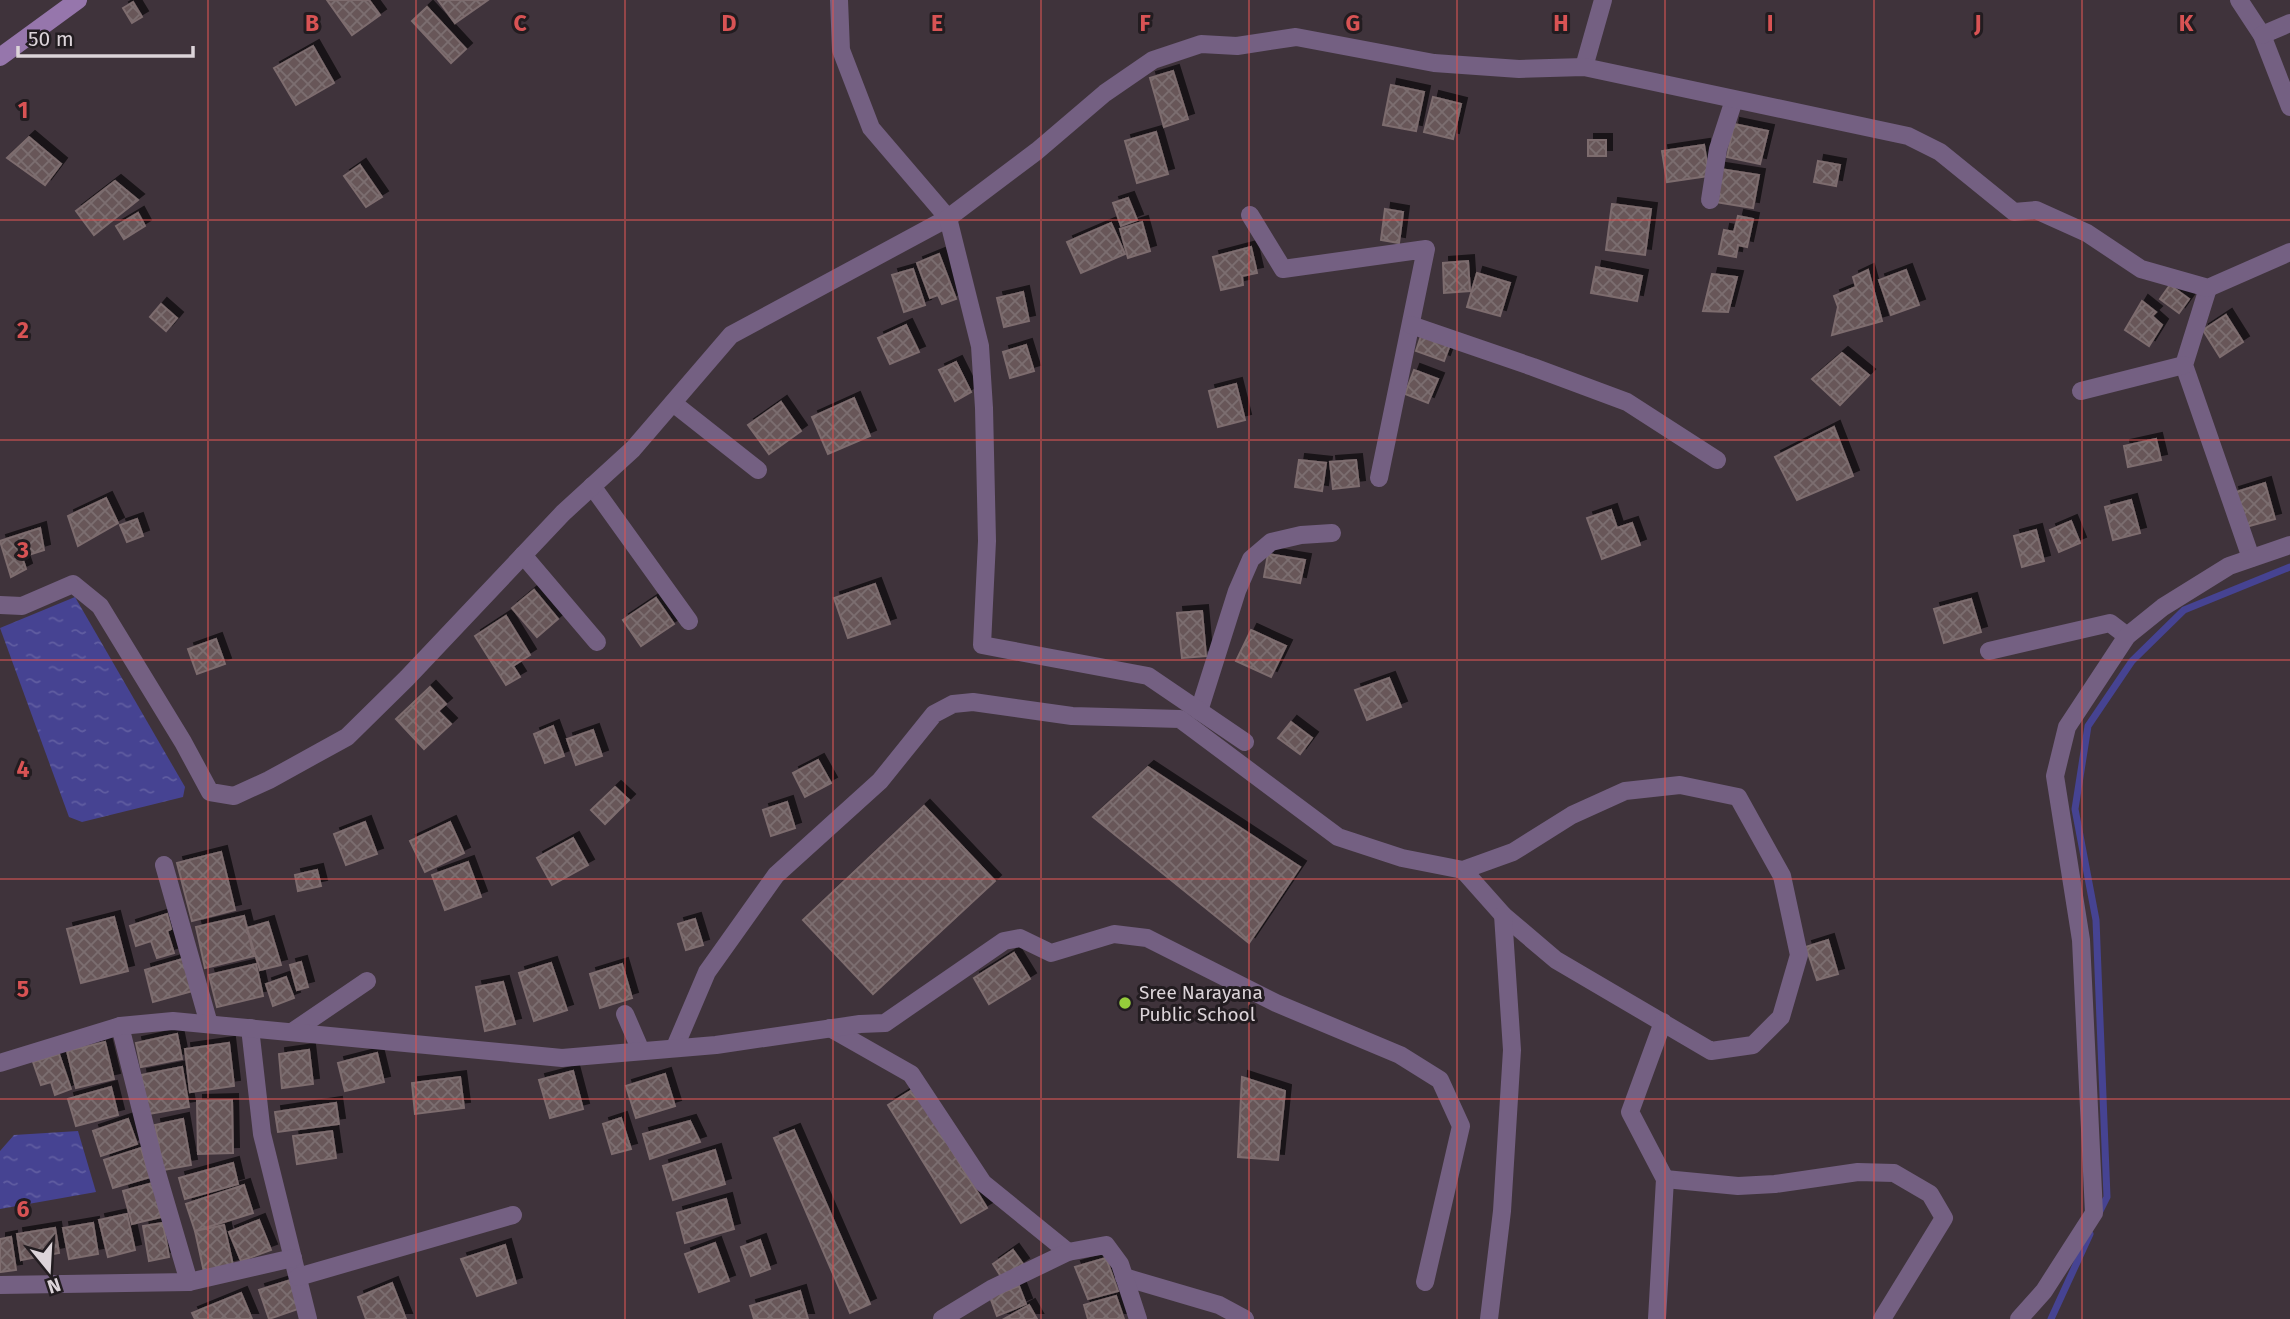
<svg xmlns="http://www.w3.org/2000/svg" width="2290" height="1319" viewBox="0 0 2290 1319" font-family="'Fira Sans',sans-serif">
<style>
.water{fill:url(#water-ripples)}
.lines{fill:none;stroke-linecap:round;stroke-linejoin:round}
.stream{stroke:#464392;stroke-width:7}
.building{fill:url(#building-cross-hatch);stroke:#7d6c6e;stroke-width:2;filter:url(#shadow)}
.minor{stroke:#746082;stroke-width:18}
.secondary{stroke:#9676ac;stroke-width:18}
.grid{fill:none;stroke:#d85354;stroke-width:2;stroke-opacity:0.55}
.poi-dot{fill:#95cc3b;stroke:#221c20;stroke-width:2.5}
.labels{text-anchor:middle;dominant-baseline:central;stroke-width:6;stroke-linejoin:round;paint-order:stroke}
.poi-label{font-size:19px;fill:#dcd4d9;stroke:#221c20;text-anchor:start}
.grid-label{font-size:23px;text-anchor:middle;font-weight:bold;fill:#d85354;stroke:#221c20;stroke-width:6;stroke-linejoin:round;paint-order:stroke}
</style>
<defs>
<pattern id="water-ripples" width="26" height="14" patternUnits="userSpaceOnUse" patternTransform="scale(1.75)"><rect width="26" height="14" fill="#464392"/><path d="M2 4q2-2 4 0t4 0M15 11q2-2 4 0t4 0" fill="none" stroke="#605da1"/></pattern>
<pattern id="building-cross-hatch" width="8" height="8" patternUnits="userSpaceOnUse" patternTransform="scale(1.75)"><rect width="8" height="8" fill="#675759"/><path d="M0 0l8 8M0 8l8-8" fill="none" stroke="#7c6e70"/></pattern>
<filter id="shadow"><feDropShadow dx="6" dy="-6" stdDeviation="0" flood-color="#0009"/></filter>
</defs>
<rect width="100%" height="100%" fill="#3f333b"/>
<g class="water">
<path d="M75,597l110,190 -2,10 -101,25 -13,-5 -69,-189z"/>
<path d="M78,1131l18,61 -96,17v-58l14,-16z"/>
</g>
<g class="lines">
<g class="stream">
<path d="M2099,1213l8,-16 -11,-277 -21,-111 13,-83 44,-65 52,-51 106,-43"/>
<path d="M2051,1319l39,-85"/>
</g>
</g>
<g class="building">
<path d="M327,0h42l11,15 -28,20z"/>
<path d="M438,0h50l-33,23z"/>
<path d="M133,2l9,15 -10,6 -9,-15z"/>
<path d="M427,7l39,42 -15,14 -39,-42z"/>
<path d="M313,46l21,37 -38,22 -22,-37z"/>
<path d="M1173,71l15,48 -24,8 -14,-49z"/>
<path d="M1391,85l33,7 -8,39 -33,-6z"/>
<path d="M1433,97l28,7 -8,35 -29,-7z"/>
<path d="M1734,124l34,7 -8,33 -33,-7z"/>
<path d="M1156,132l12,42 -31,9 -12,-42z"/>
<path d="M29,137l32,27 -16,21 -38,-27z"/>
<rect x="1588" y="140" width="18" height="16"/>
<path d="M1704,145l5,31 -42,6 -5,-31z"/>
<path d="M1818,161l22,4 -4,21 -22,-4z"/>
<path d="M360,165l22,32 -16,10 -22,-31z"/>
<path d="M1720,169l39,6 -6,33 -38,-6z"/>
<path d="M115,181l23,19 -44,35 -18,-24z"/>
<path d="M1128,198l9,22 -16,6 -8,-23z"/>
<path d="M1612,204l39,5 -6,46 -39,-5z"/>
<path d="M1385,209l18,3 -4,31 -18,-3z"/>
<path d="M138,213l7,13 -21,13 -8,-13z"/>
<path d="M1738,216l15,3 -6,28 -9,-2 -2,12 -17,-3 5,-24 10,2z"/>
<path d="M1142,222l8,29 -22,7 -8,-29z"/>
<path d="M1111,223l14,31 -44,19 -14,-31z"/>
<path d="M1251,247l6,26 -15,3 1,9 -22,5 -8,-33z"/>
<path d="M939,254l17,45 -14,5 -4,-9 -8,3 -13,-35z"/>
<path d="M1468,261l2,30 -26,2 -1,-30z"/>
<path d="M1596,267l46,9 -5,25 -46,-8z"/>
<path d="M913,269l12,36 -21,7 -12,-37z"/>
<path d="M1868,270l14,51 -50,14 6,-28 -4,-11 22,-9 -3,-10z"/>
<path d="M1906,270l13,35 -28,10 -12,-35z"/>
<path d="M1477,273l33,10 -10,33 -33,-9z"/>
<path d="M1712,274l25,3 -9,35 -25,-1z"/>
<path d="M2170,285l19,14 -10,14 -19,-14z"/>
<path d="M1023,292l6,29 -25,6 -7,-29z"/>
<path d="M2142,301l14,11 -4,4 10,9 -13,21 -24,-16z"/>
<path d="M161,304l16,14 -11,13 -16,-14z"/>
<path d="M2226,315l17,27 -23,15 -17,-27z"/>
<path d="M906,325l13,27 -29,12 -12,-26z"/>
<path d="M1422,333l29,9 -7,19 -28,-10z"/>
<path d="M1026,345l8,26 -24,7 -7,-26z"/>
<path d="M1842,353l27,22 -29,30 -28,-26z"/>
<path d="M956,362l15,30 -16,9 -16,-31z"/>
<path d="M1414,370l24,9 -10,24 -23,-9z"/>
<path d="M1236,384l9,36 -27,7 -9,-36z"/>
<path d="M854,398l16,38 -42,18 -16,-37z"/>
<path d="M781,402l20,29 -32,23 -21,-29z"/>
<path d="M1834,427l19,49 -56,24 -22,-43z"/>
<path d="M2156,439l5,21 -33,7 -4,-21z"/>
<path d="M1299,460l27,3 -4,28 -27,-4z"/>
<path d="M1356,460l3,26 -26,3 -3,-27z"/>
<path d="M2265,483l10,36 -33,9 -9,-35z"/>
<path d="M106,498l12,25 -40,23 -10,-30z"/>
<path d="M2131,500l9,33 -27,7 -8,-33z"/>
<path d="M1611,510l6,18 15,-5 8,22 -38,14 -15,-41z"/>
<path d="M137,519l6,17 -16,6 -7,-17z"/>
<path d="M2071,521l9,22 -21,9 -9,-22z"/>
<path d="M40,528l4,22 -22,7 4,12 -15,8 -11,-36z"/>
<path d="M2036,530l8,31 -22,6 -8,-31z"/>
<path d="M1268,554l37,6 -5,23 -36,-6z"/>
<path d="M875,584l15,40 -42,14 -14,-40z"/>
<path d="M534,590l24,29 -21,18 -25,-29z"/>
<path d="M656,598l18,26 -33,22 -18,-26z"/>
<path d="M1971,599l10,33 -37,11 -10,-34z"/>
<path d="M1202,611l4,45 -24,2 -5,-45z"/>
<path d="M506,616l24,39 -17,11 7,11 -14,8 -31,-49z"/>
<path d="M1251,630l35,16 -15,31 -35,-16z"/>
<path d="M216,639l9,25 -28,10 -9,-25z"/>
<path d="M1389,678l12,29 -34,13 -12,-30z"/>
<path d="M430,687l16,17 -8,7 13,13 -27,25 -28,-30z"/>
<path d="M1291,722l21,16 -12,16 -22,-16z"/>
<path d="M553,726l11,30 -19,7 -11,-29z"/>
<path d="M593,730l9,26 -26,9 -9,-26z"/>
<path d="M818,760l13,23 -26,14 -12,-24z"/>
<path d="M1148,767l152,100 -51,76 -156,-126z"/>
<path d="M615,787l14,13 -24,24 -14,-14z"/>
<path d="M787,802l8,26 -24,8 -8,-26z"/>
<path d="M924,806l71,75 -122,113 -70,-74z"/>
<path d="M365,822l12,32 -31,11 -12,-31z"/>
<path d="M450,822l14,31 -39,19 -15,-31z"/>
<path d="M573,838l15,27 -36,20 -15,-27z"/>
<path d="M221,852l14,58 -43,11 -15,-58z"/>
<path d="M468,862l13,35 -36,13 -13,-35z"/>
<path d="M317,870l4,16 -23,5 -3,-16z"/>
<path d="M167,914l4,15 -4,2 7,22 -17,5 -6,-17 -15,5 -6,-20z"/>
<path d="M244,916l10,40 -49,12 -9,-41z"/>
<path d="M114,917l14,54 -47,12 -14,-54z"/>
<path d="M695,919l8,26 -17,5 -8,-26z"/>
<path d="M268,922l13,43 -21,5 -13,-42z"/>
<path d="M1828,940l10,34 -21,6 -11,-33z"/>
<path d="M1014,953l16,26 -41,25 -15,-26z"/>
<path d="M186,958l10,32 -43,12 -8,-32z"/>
<path d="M301,962l7,25 -11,3 -7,-25z"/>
<path d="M551,963l16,47 -33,11 -15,-48z"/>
<path d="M256,964l7,32 -46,11 -8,-32z"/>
<path d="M622,964l10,34 -32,10 -10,-34z"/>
<path d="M286,977l8,21 -21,8 -7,-22z"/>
<path d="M503,982l12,42 -30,7 -9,-44z"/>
<path d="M177,1034l5,25 -41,8 -5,-24z"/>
<path d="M105,1042l9,37 -38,9 -9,-37z"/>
<path d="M229,1043l5,43 -44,6 -5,-43z"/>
<path d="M309,1050l4,34 -31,4 -3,-34z"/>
<path d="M377,1053l7,29 -39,9 -7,-28z"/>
<path d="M59,1054l12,35 -16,6 -4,-13 -10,3 -8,-23z"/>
<path d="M182,1067l7,40 -41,7 -7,-39z"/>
<path d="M573,1071l10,38 -33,9 -11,-38z"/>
<path d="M665,1074l10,32 -39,12 -10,-32z"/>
<path d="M460,1077l4,31 -49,6 -3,-31z"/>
<path d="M1242,1077l43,14 -7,69 -40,-3z"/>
<path d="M111,1087l7,28 -42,11 -8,-27z"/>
<path d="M914,1089l73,119 -26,15 -73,-118z"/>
<path d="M232,1100l1,53 -35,1 -1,-53z"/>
<path d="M336,1103l3,21 -61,8 -3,-20z"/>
<path d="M621,1118l10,31 -19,5 -9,-30z"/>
<path d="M128,1119l9,25 -36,12 -8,-25z"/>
<path d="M183,1119l8,46 -28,5 -8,-45z"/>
<path d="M690,1121l10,21 -50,17 -7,-25z"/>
<path d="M794,1130l76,174 -20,9 -76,-175z"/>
<path d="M332,1131l4,27 -39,6 -4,-28z"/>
<path d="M141,1148l9,29 -37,11 -9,-28z"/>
<path d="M715,1150l10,34 -52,16 -10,-34z"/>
<path d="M233,1163l5,21 -53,15 -6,-21z"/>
<path d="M153,1183l8,34 -29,7 -9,-33z"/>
<path d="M244,1185l9,28 -58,18 -9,-27z"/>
<path d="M726,1199l8,30 -49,14 -8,-30z"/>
<path d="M127,1214l8,36 -27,7 -9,-37z"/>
<path d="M259,1220l12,30 -30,11 -12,-29z"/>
<path d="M93,1223l5,31 -29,5 -6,-31z"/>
<path d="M163,1223l6,34 -20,4 -6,-35z"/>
<path d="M224,1225l9,40 -29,7 -9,-41z"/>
<path d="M55,1228l4,25 -38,7 -4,-26z"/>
<path d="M11,1237l5,33 -16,2v-33z"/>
<path d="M760,1240l10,29 -19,7 -10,-29z"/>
<path d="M715,1243l14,38 -30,11 -14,-38z"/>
<path d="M505,1245l11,38 -39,13 -16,-37z"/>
<path d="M1013,1250l10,14 -21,14 -9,-14z"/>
<path d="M1106,1258l12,33 -30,8 -13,-32z"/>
<path d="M294,1279l10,28 -35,12 -10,-29z"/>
<path d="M392,1283l14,36h-40l-8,-22z"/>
<path d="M1019,1286l7,18 -29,12 -7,-19z"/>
<path d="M800,1291l8,28h-54l-4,-13z"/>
<path d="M241,1293l11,26h-57l-3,-6z"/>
<path d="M1116,1296l8,23h-36l-4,-14z"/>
<path d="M1029,1305l8,14h-33z"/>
</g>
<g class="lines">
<g class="minor">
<path d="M2239,0l23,35 28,72"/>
<path d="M2262,35l28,-12"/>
<path d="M1584,67l19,-67"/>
<path d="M1710,200l8,-51 16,-49"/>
<path d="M1250,215l33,54 143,-20 -47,229"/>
<path d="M2208,288l-24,77 67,193"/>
<path d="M1411,325l122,42 94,35 90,58"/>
<path d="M2081,391l103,-26"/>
<path d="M673,403l85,67"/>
<path d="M592,486l97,135"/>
<path d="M523,555l74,87"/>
<path d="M0,605l22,1 51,-22 27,22 83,136 27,50 24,4 35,-16 78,-43 60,-59 156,-165 70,-64 98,-114 217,-117 -77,-90 -30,-78 -2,-50"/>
<path d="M1989,651l121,-28 17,13"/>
<path d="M1199,711l38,-120 14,-32 20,-17 30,-7 31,-2"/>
<path d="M1245,742l-97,-66 -166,-31 5,-104 -3,-133 -4,-62 -32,-128 89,-67 68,-58 48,-33 48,-16 36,2 59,-9 138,26 85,6 65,-2 324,69 32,16 74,60 22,-2 51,23 54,36 67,19 82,-36"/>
<path d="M164,865l45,159"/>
<path d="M625,1014l16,37"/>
<path d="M120,1026l35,140 34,116"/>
<path d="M250,1028l12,106 46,185"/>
<path d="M830,1028l81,46 72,109 85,69"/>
<path d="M292,1032l75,-51"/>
<path d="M675,1047l32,-75 69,-97 104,-94 54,-67 19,-10 20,-2 99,14 108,3 158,118 64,21 61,12 50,-18 59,-37 53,-24 55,-6 58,12 44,79 17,79 -18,62 -28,28 -42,6 -155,-91 -53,-45 -40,-45"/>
<path d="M0,1063l120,-37 53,-5 389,37 154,-13 144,-21 25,-1 119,-82 16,-3 31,15 63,-19 33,4 129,65 124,52 40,25 21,46 -36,156"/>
<path d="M1665,1179l73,7 37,-2 83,-12 36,1 36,21 14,24 -62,101"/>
<path d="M298,1277l215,-62"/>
<path d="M1124,1277l95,28 26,14"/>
<path d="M0,1285l189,-3 104,-24"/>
<path d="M942,1319l51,-31 75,-36 38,-7 14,19 18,55"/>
<path d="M1489,1319l13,-108 10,-161 -9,-135"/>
<path d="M1657,1319l8,-140 -35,-67 33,-90"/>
<path d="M2019,1319l25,-28 50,-78 -13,-273 -26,-164 12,-49 60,-91 36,-29 66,-41 61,-21"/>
</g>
<path class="secondary" d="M0,57l78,-57"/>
</g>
<path class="grid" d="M208,0v1319M416,0v1319M625,0v1319M833,0v1319M1041,0v1319M1249,0v1319M1457,0v1319M1665,0v1319M1874,0v1319M2082,0v1319M0,220h2290M0,440h2290M0,660h2290M0,879h2290M0,1099h2290"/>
<circle class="poi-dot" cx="1125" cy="1003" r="7"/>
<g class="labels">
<g class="poi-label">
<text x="1139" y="992">Sree Narayana<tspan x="1139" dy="22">Public School</tspan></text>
</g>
</g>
<g class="grid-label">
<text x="312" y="31">B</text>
<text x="520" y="31">C</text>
<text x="729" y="31">D</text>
<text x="937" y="31">E</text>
<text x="1145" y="31">F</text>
<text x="1353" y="31">G</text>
<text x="1561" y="31">H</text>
<text x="1770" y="31">I</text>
<text x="1978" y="31">J</text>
<text x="2186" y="31">K</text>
<text x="23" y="118">1</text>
<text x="23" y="338">2</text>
<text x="23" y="558">3</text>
<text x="23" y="777">4</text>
<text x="23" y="997">5</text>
<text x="23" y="1217">6</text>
</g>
<g transform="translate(49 1270) rotate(162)" stroke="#221c20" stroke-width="5" paint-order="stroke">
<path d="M0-5L12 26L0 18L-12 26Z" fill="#dcd4d9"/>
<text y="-10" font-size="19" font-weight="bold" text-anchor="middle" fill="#dcd4d9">N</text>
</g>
<path d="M18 46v10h175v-10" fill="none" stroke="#dcd4d9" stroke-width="3.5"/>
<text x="28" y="46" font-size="21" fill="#dcd4d9" stroke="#221c20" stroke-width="5" paint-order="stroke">50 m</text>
</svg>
